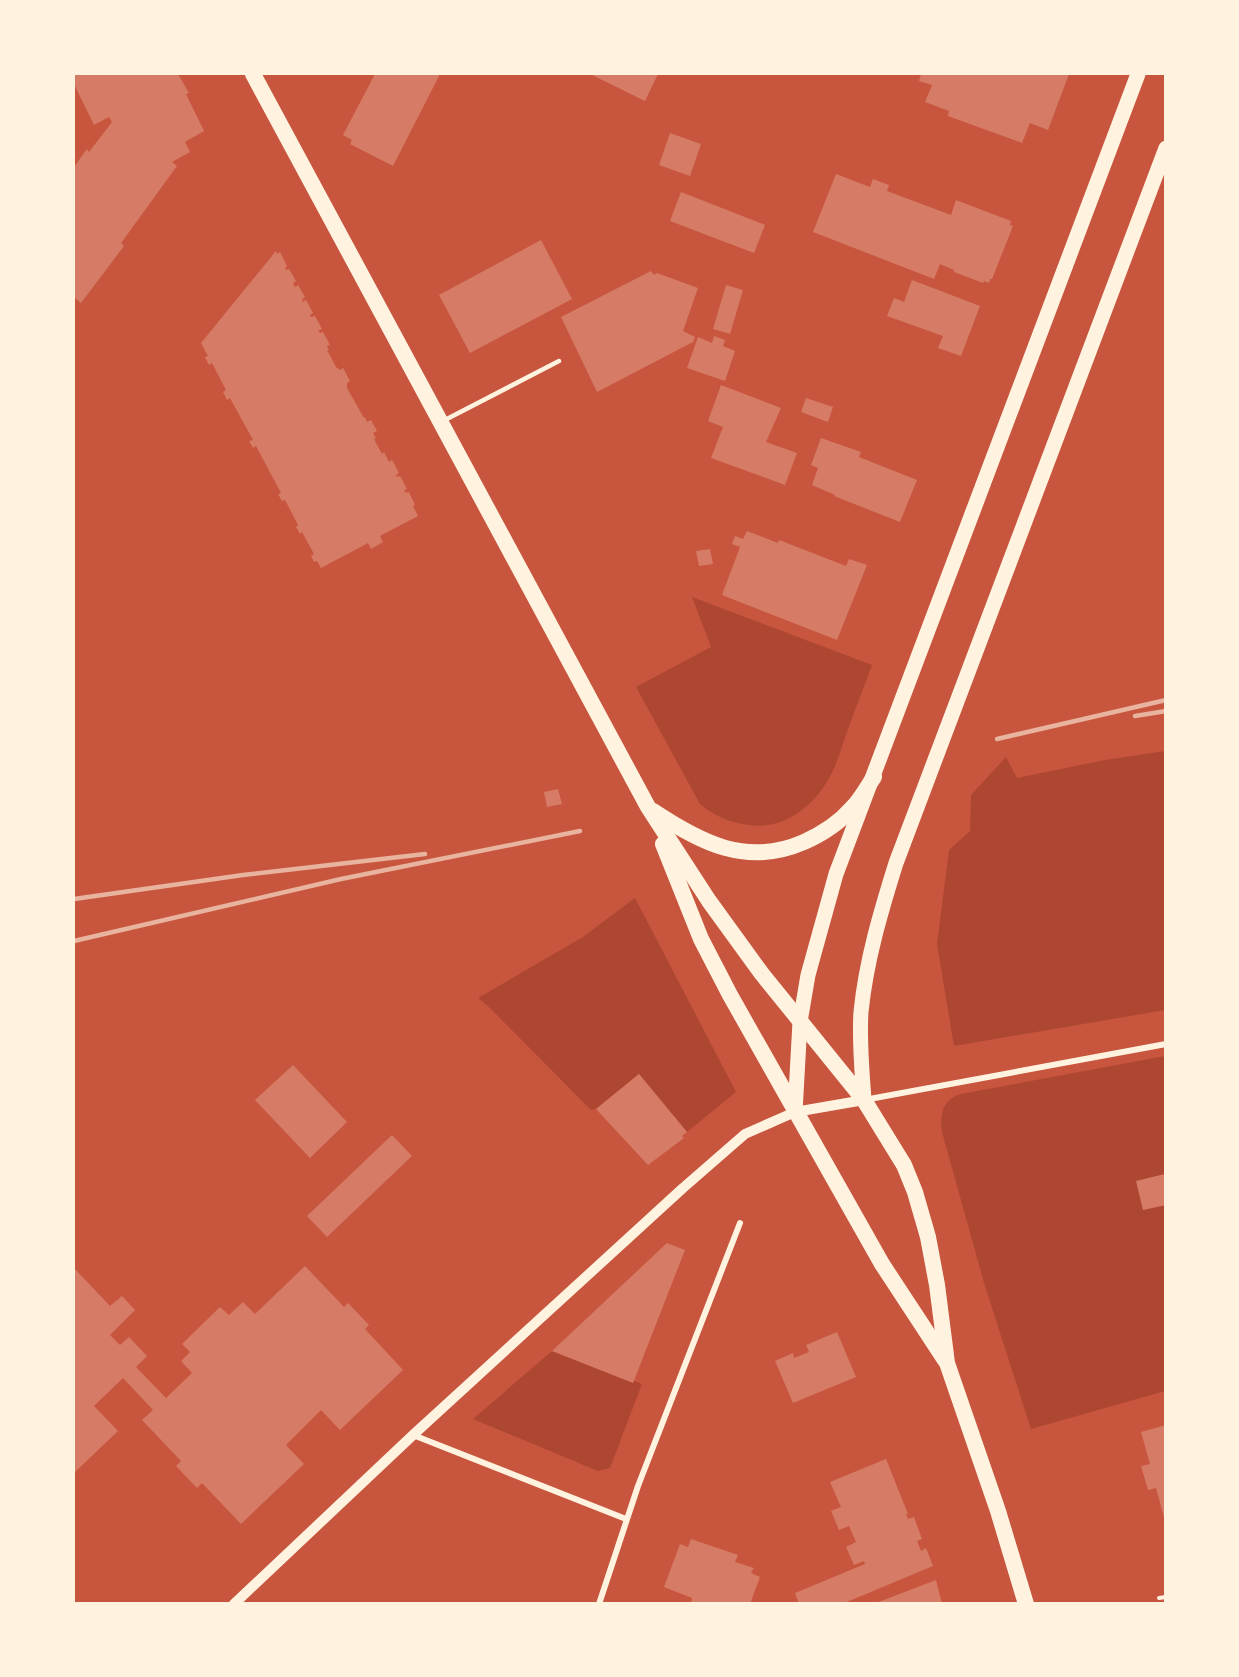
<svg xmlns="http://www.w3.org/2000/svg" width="1239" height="1677" viewBox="0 0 1239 1677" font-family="'Varela Round',sans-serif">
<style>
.green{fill:#ae4732}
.building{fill:#d67c66}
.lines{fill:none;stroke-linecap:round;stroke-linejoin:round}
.path{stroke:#fff3e0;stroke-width:4}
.service{stroke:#fff3e0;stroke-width:4.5}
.minor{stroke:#fff3e0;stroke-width:6}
.tertiary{stroke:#fff3e0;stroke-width:10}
.primary{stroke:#fff3e0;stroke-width:15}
.trunk{stroke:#fff3e0;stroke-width:16}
.rail{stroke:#e9b49f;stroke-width:4.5}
</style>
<rect width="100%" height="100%" fill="#c8553d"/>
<g class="green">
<path d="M692,597l180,68c-8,21 -16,43 -24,64 -6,17 -11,36 -20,51 -16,28 -46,50 -79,45 -18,-2 -35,-9 -49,-21l-64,-117 75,-40z"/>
<path d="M1165,751v259l-211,36 -17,-102 12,-94 21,-19 1,-36 35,-38 11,21 88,-18z"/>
<path d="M635,898l101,194 -49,40 -48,-58 -43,35 -5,1 -101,-102 -12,-10 105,-61z"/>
<path d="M1165,1056v335l-134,38 -47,-146 -42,-151c-3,-17 1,-33 19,-38z"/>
<path d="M552,1351l90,33 -32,84 -12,3 -125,-52z"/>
</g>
<g class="building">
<path d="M74,74h104l11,19 -3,1 18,37 -19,11 5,10 -18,10 5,4 -56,77 3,3 -43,57 -7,-6v-130l13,-18 2,3 23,-30 -3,-5 -15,8 -20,-41z"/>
<path d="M375,74h65l-47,92 -43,-22 2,-4 -9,-5z"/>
<path d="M590,74h68l-13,27z"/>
<path d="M921,74h148l-21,56 -18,-7 -8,20 -74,-27 1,-5 -24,-9 7,-17 -13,-4z"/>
<path d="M670,133l31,11 -11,32 -31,-11z"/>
<path d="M836,174l34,13 3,-8 16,6 -2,6 64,24 5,-15 55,21 -1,4 3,1 -21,53h-2l-1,4 -5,-2 -1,2 -29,-11v-2l-14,-6 -6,15 -121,-47z"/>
<path d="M681,192l84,33 -11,28 -84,-32z"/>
<path d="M541,240l31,59 -102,54 -31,-58z"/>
<path d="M276,251l1,3 3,-2 7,14 -2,2 1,2 3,-1 7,12 -3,2 2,4 3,-2 7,12 -3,2 1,3 3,-2 7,13 -3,2 1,2 4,-1 7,13 -4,2 2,2 3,-1 7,13 -3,1 2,4h-2l9,17 4,3 3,-2 7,13 -3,2v5l17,30 1,-1 2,5 4,-2 6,11 -4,2 3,5 -2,1 8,15 2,-2 5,10 3,-2 7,13 -3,2 1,2 3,-1 7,13 -3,1 2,3 3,-1 6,13 -2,1 5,10 -38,20 3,6 -12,7 -3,-6 -47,25 -4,-7 -3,1 -3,-6 3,-2 -12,-22 -2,2 -4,-7 2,-2 -13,-25 -3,1 -4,-7 3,-1 -25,-47 -3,2 -4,-7 4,-1 -23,-42 -3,2 -4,-8 3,-2 -14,-27 -3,2 -4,-8 3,-1 -7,-13z"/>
<path d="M651,271l3,4 3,-2 41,15 -15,43 12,6 -2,5 -96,50 -36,-75z"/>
<path d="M912,280l68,26 -19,50 -23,-8 5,-12 -56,-20 7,-18 10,4z"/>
<path d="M726,285l17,5 -13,44 -17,-5z"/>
<path d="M714,336l11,4 -2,6 12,5 -10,30 -38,-13 11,-31 14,6z"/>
<path d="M721,385l60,23 -15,34 31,11 -12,32 -74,-27 12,-31 -15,-6z"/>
<path d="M806,398l27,9 -5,15 -27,-10z"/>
<path d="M821,438l40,14 -2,5 58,23 -17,42 -66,-26 1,-1 -23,-10 6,-17 -7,-3z"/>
<path d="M747,531l31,12 1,-3 67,26 3,-7 18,6 -30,75 -115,-45 18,-48 -8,-3 3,-8 8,3z"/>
<path d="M710,549l3,15 -14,2 -3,-15z"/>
<path d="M558,789l4,15 -15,3 -3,-15z"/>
<path d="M293,1065l54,57 -37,36 -55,-58z"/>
<path d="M639,1074l48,58 -5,4 2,2 -36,27 -52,-56z"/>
<path d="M392,1135l20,21 -85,81 -20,-21z"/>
<path d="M1165,1174l1,31 -23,5 -7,-29z"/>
<path d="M667,1243l18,7 -52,133 -81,-32z"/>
<path d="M305,1266l39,41 4,-4 21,22 -4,4 38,41 -63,60 -19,-20 -35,35 18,19 -63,60 -39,-41 -5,5 -21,-22 5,-5 -39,-41 11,-10 -30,-32 -29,28 24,25 -44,42v-205l36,38 12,-10 13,14 -25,25 10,10 9,-8 18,19 -11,11 30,31 26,-25 -11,-12 9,-9 -8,-8 38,-37 9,8 14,-13 12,12z"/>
<path d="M837,1332l19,45 -63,26 -18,-42 18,-8 1,5 15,-6 -3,-7z"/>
<path d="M1166,1425v96h-1l-9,-33 -8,2 -7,-24 9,-2 -9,-32z"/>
<path d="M886,1459l22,55h-2l2,5 6,-2 8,22 -5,2 4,10 5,-3 7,18 -91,38h-43l-4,-11 70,-29 -1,-3 -10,4 -8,-18 10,-5 -7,-16 -10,4 -8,-19 10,-4 -11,-25z"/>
<path d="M691,1539l47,16 -3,7 19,6 -3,5 9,4 -10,27h-59l1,-6 -28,-11 16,-43 8,3z"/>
<path d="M936,1580l6,24h-66v-1z"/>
</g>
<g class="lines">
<path class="path" d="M1159,1598l7,-1"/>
<path class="service" d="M443,421l116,-60"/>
<g class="minor">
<path d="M864,1100l302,-56"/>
<path d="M413,1435l213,84"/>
<path d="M599,1604l39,-118 102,-263"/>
</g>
<path class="tertiary" d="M234,1604l179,-169 270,-247 62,-54 50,-22 69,-12"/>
<g class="primary">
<path d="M864,1100c-2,-29 -5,-59 -3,-88 5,-51 20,-101 35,-149l270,-715"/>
<path d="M795,1112l5,-90 8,-47 28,-101 302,-800"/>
</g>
<g class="trunk">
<path d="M253,74l395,733 61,94 53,73 102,126 40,65 11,27 13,45 9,48 10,78 51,148 28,93"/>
<path d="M653,811c48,32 94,56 151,31 18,-8 35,-19 48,-34 9,-9 15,-21 22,-31"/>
<path d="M663,844l38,95 29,56 152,269 63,96"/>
</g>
<g class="rail">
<path d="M1135,716l31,-5"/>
<path d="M997,739l169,-39"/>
<path d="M74,899l169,-24 182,-21"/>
<path d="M74,941l267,-62 239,-48"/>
</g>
</g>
<rect width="1239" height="1677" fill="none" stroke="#fff3e0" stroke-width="150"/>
</svg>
